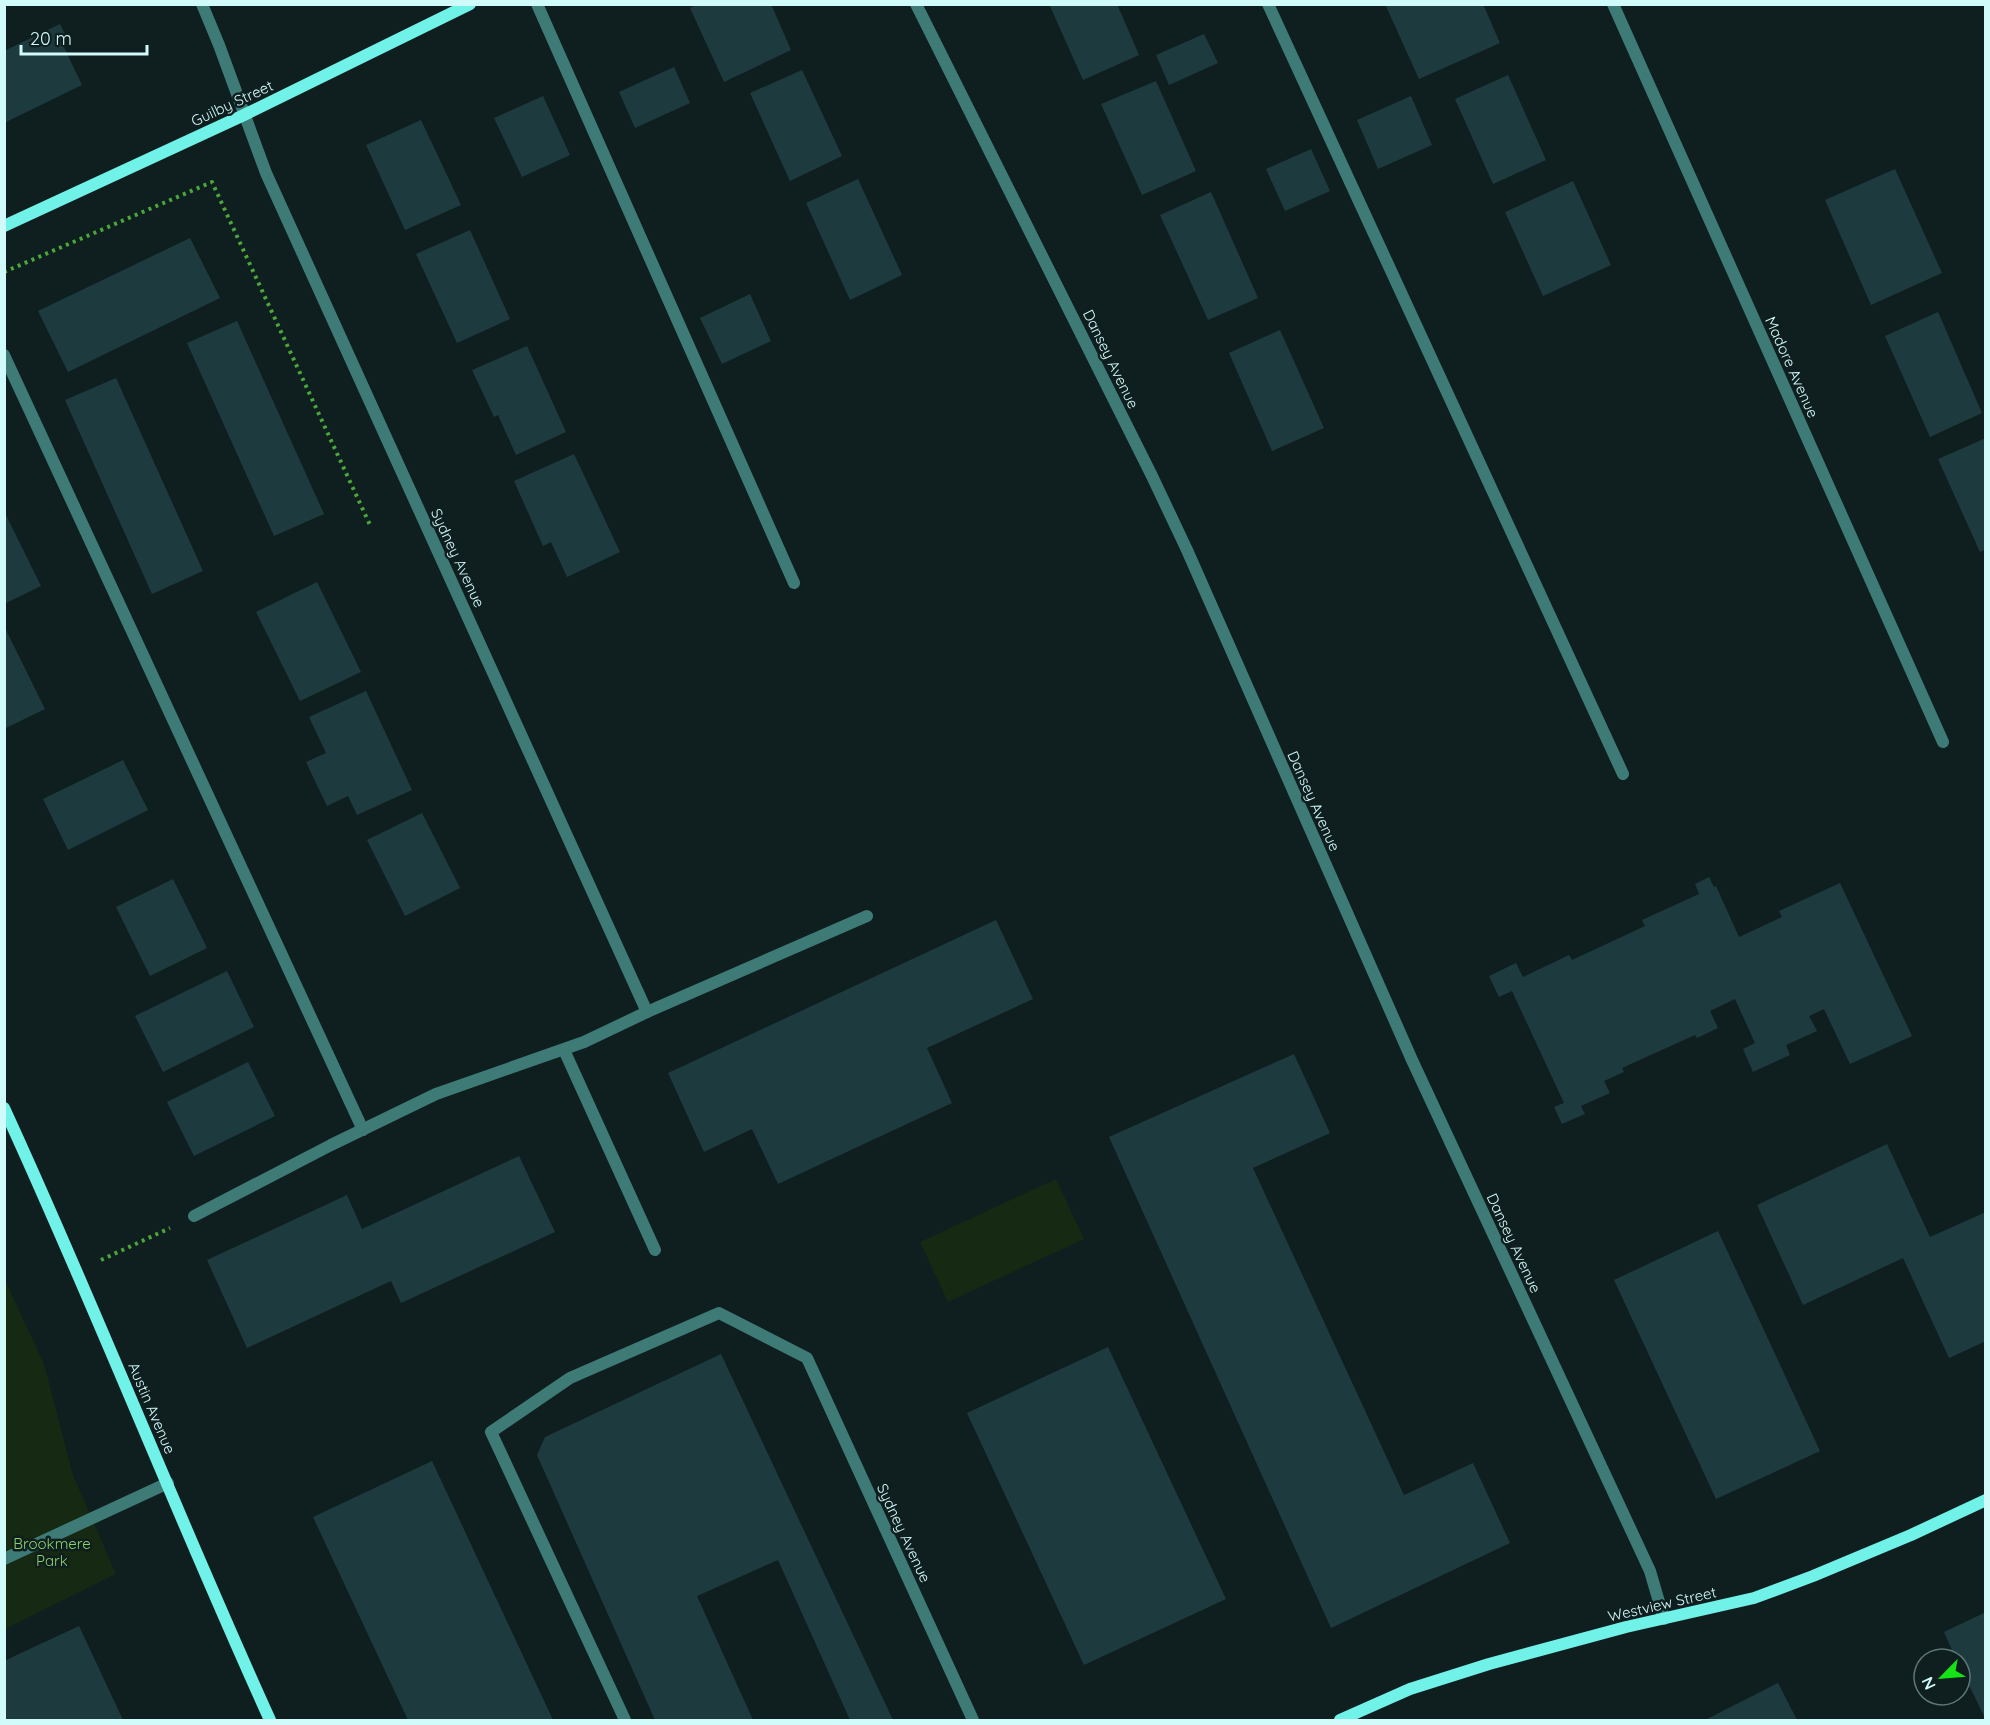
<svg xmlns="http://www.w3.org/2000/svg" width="1990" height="1725" viewBox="0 0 1990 1725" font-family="Quicksand,sans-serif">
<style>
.green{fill:#162912}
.building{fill:#1d3b3f}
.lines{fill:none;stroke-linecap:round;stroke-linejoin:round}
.path{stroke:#4ba739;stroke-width:4;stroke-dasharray:3 4.5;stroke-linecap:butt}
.lane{stroke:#3e7a76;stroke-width:12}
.street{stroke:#3e7a76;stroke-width:12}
.secondary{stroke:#71f2e8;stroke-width:12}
.labels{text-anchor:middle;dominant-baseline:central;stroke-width:5;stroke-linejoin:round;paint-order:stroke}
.street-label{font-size:15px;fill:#d1fafb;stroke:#0f1e1f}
.park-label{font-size:15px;fill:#8cd465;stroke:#0f1e1f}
</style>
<rect width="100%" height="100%" fill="#0f1e1f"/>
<g class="green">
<path d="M1056,1179l28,60 -136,63 -28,-60z"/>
<path d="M4,1278l40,86 29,111 43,99 -111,55z"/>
</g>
<g class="building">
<path d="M698,4h73l20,46 -67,32 -34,-74z"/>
<path d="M1049,4h68l22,51 -56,25z"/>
<path d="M1385,4h98l17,39 -81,36z"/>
<path d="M60,24l7,14 -6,3 21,44 -78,38v-72z"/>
<path d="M1204,34l14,29 -49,22 -13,-30z"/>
<path d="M674,67l16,36 -55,25 -16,-36z"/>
<path d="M802,70l40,86 -52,25 -40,-88z"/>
<path d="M1508,75l38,85 -53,24 -38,-85z"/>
<path d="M1156,81l40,90 -54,24 -41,-91z"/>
<path d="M543,96l27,59 -48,22 -28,-59z"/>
<path d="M1411,96l21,49 -54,24 -21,-49z"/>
<path d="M421,120l40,85 -56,25 -39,-85z"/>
<path d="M1311,149l19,42 -45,20 -19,-42z"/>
<path d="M1895,169l47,104 -71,32 -46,-105z"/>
<path d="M858,179l44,96 -52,25 -44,-97z"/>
<path d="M1573,181l38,84 -68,31 -38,-84z"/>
<path d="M1211,192l47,106 -50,22 -48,-105z"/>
<path d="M470,230l40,89 -53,24 -41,-89z"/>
<path d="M190,238l30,60 -152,74 -30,-61z"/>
<path d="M750,294l21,47 -49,23 -22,-46z"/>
<path d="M1938,312l44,101 -52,24 -45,-101z"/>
<path d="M237,321l87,193 -50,22 -87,-193z"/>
<path d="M1280,330l44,98 -52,23 -43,-98z"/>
<path d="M527,346l39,86 -50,23 -18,-40 -4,2 -22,-47z"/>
<path d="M116,378l87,193 -51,23 -87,-194z"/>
<path d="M1986,438v111l-6,3 -42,-93z"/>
<path d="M574,454l46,98 -53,25 -16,-35 -8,4 -29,-65z"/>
<path d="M4,511l37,75 -37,18z"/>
<path d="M317,582l44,90 -61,29 -44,-89z"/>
<path d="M4,626l41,83 -41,20z"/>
<path d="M366,691l46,99 -55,25 -9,-19 -21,10 -21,-44 20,-9 -17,-36z"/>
<path d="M123,760l25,50 -80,40 -25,-51z"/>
<path d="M422,813l38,75 -55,28 -38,-76z"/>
<path d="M1709,877l5,10 2,-1 23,51 43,-20 -3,-6 61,-28 72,153 -62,28 -26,-55 -15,7 8,15 -31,14 4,10 -37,17 -10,-23 12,-6 -20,-44 -25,12 8,17 -21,10 -2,-3 -73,33 2,4 -20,9 6,12 -29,13 4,8 -23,10 -8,-17 10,-4 -52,-112 -13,6 -10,-21 27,-13 7,14 46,-22 3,5 73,-34 -3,-6 57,-26 -4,-10z"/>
<path d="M173,879l34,69 -57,28 -34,-69z"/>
<path d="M996,920l37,79 -106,49 25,55 -174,81 -26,-55 -48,23 -36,-79z"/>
<path d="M227,971l27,56 -91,45 -28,-56z"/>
<path d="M1294,1054l36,79 -77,35 151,327 69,-32 37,80 -179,85 -222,-491z"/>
<path d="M248,1062l27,54 -81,40 -27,-54z"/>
<path d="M1887,1144l43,93 56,-25v129l-37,17 -46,-100 -100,47 -46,-100z"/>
<path d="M519,1156l36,76 -154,71 -10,-22 -144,67 -40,-88 140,-65 15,34z"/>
<path d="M1718,1231l102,220 -104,48 -102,-219z"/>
<path d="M1108,1347l118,252 -142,66 -117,-252z"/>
<path d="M721,1354l172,366h-43l-72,-160 -81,36 56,124h-98l-118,-265 8,-18z"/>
<path d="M432,1461l121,259h-145l-95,-203z"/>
<path d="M1986,1612v108l-26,-53v-8h-4l-12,-27z"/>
<path d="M79,1626l44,94h-119v-59z"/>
<path d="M1778,1683l19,37h-92z"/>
</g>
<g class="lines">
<g class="path">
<path d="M4,272l208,-90 158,343"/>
<path d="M101,1260l69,-32"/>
</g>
<g class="lane">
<path d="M537,4l257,579"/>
<path d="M1268,4l355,770"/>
<path d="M4,355l359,775"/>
<path d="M564,1050l91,200"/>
<path d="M194,1216l137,-71 105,-51 148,-52 63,-30 220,-96"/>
<path d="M4,1559l164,-76"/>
</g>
<g class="street">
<path d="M202,4l17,41 47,128 381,839"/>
<path d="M916,4l236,472 35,74 225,510 238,511 14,48"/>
<path d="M1613,4l330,738"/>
<path d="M625,1720l-134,-288 79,-54 149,-65 88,45 166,362"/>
</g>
<g class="secondary">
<path d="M4,226l240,-111 226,-111"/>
<path d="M4,1108c93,202 174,410 266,612"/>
<path d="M1340,1720l70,-31 79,-25 137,-37 128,-29 59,-22 98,-41 75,-35"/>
</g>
</g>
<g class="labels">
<g class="street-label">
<text transform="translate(232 103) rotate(-25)">Guilby Street</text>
<text transform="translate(1111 359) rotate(64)">Dansey Avenue</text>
<text transform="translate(1792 367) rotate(66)">Madore Avenue</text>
<text transform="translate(458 558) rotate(65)">Sydney Avenue</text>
<text transform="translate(1314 801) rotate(66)">Dansey Avenue</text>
<text transform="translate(1514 1243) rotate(65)">Dansey Avenue</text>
<text transform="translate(152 1408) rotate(67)">Austin Avenue</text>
<text transform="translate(904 1533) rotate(65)">Sydney Avenue</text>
<text transform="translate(1662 1604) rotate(-13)">Westview Street</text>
</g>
<g class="park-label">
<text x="52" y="1543">Brookmere<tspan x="52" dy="17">Park</tspan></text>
</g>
</g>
<rect width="1990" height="1725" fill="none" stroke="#d1fafb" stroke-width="12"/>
<g transform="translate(1942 1677) rotate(245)"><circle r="28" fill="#0f1e1f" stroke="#5d7677" stroke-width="1.5"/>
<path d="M0-4.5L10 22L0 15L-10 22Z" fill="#15e315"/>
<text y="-9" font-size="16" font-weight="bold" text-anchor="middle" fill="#d1fafb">N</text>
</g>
<path d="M21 45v9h126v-9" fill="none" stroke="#d1fafb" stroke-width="3"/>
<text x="30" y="45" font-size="18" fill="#d1fafb" stroke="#0f1e1f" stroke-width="4.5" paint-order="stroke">20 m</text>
</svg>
